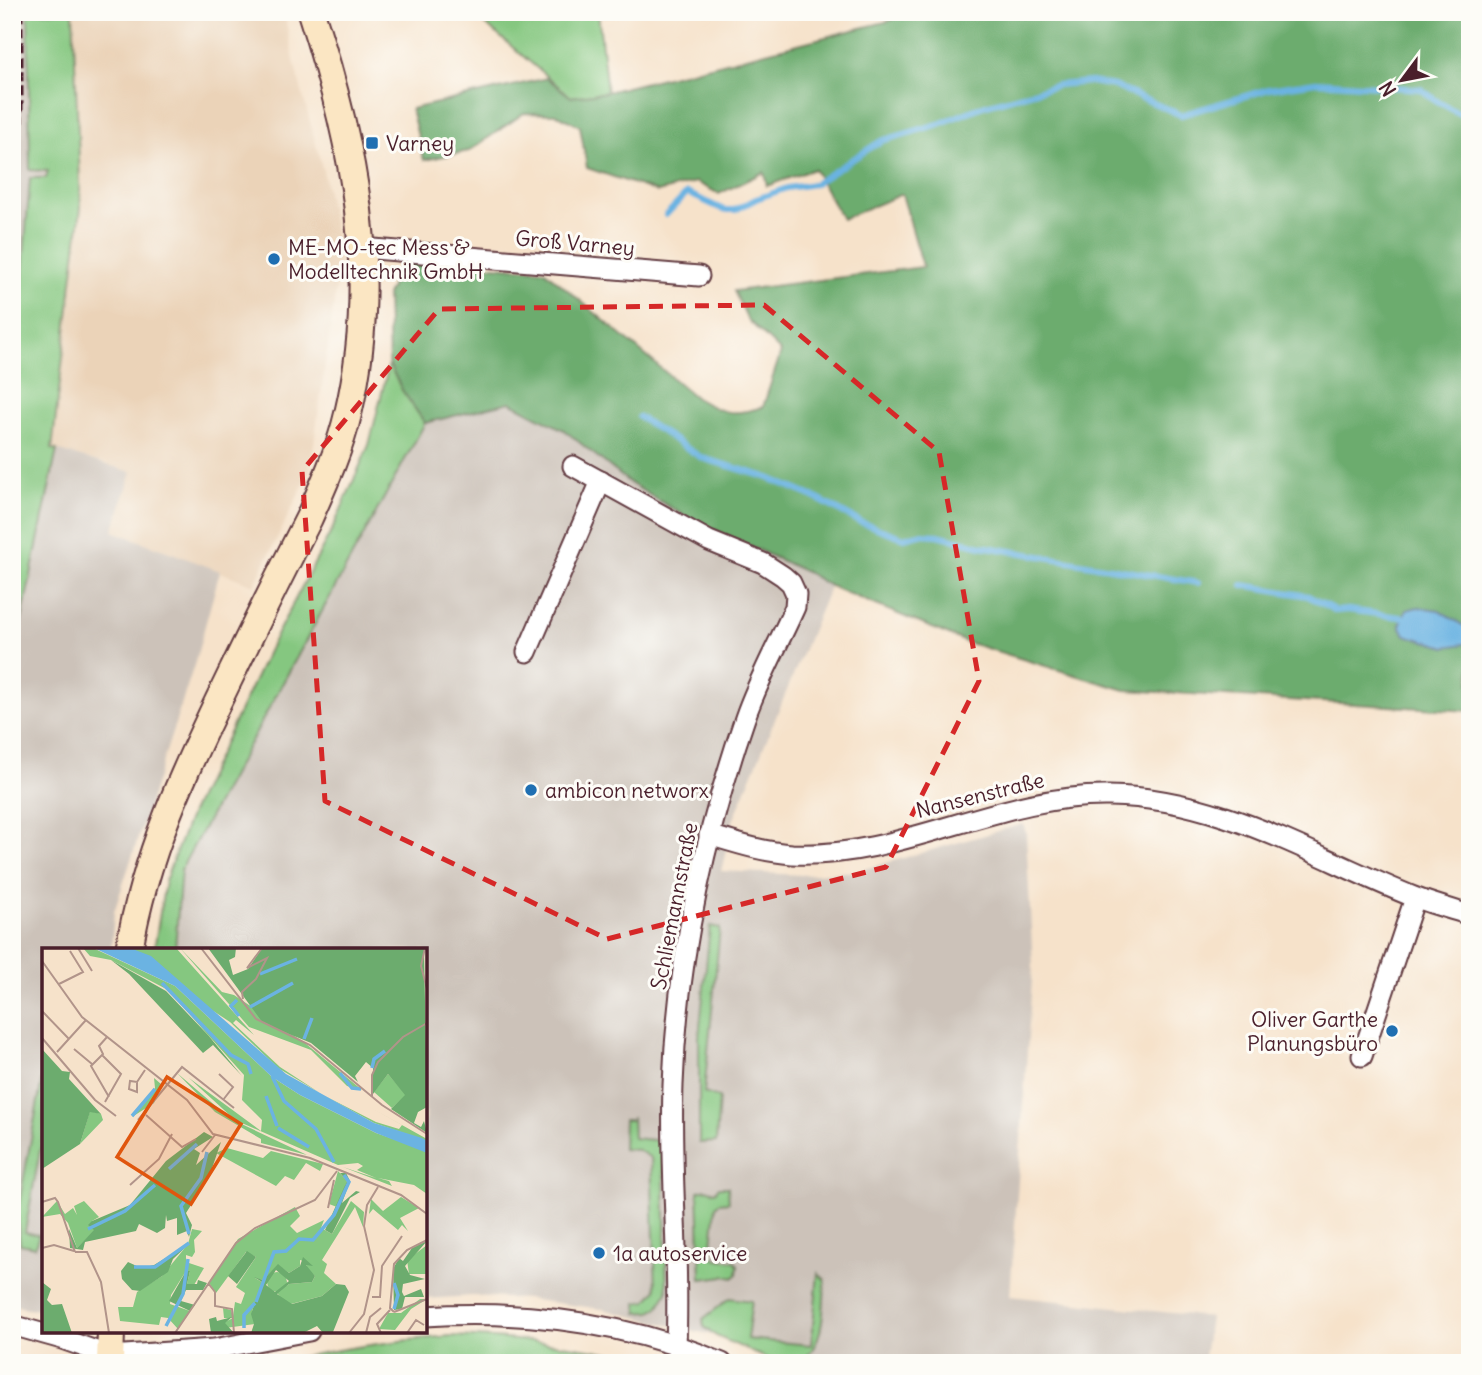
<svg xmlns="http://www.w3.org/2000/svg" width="1482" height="1375" viewBox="0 0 1482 1375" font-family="Delius,sans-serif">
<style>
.built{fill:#ebd3b8}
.industrial{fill:#ccc2b9}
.green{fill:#85c780;stroke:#687356;stroke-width:2}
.forest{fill:#6cac6e;stroke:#5b664c;stroke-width:2}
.water{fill:#6bb3e2;stroke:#5a6986;stroke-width:2}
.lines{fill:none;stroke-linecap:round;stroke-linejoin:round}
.stream{stroke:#6bb3e2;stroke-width:6}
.minor-casing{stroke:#643c43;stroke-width:23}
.secondary-casing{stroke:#643c43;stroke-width:30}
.minor{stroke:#fff;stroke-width:19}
.secondary{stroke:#fbe6c3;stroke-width:26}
.rail{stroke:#4a1f2b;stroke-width:5;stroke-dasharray:10 5;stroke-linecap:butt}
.marked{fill:none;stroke:#d62828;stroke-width:5;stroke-dasharray:14 9;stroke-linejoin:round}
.poi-dot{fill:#1f6fb2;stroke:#fdfcf7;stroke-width:2.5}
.labels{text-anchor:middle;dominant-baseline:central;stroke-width:6;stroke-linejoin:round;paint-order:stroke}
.poi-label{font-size:21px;fill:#4a1f2b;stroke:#fdfcf7;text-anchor:start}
.street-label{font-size:21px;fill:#4a1f2b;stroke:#fdfcf7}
.inset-river{fill:none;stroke:#6bb3e2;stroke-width:3.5}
.inset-road{fill:none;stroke:#b1948a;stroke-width:2}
.view{fill:#e0560e;fill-opacity:0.15;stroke:#e0560e;stroke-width:3.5}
.inset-edge{fill:none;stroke:#4a1f2b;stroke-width:3.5}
</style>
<rect width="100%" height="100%" fill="#fdfcf7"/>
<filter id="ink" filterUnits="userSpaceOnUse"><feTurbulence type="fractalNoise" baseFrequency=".0143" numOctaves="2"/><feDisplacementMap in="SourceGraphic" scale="14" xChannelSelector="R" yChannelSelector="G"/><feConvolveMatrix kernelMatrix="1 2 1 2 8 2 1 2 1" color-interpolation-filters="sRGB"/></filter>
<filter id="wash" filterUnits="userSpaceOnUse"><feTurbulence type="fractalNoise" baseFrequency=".00686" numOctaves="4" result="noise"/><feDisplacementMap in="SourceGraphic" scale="28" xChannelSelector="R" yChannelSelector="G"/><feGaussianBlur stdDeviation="1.57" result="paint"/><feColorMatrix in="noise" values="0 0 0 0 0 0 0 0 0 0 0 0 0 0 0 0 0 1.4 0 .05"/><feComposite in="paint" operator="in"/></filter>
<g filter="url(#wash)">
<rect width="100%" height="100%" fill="#f6e2ca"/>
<path class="built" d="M73,12h211l11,54 28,105 17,89 -30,211 -56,114 -141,-54 -5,-67 -56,-14 29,-243z"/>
<g class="industrial">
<path d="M12,12h16l2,157 18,2 -2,7h-16l-18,236z"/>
<path d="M510,402l54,28 66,53 60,36 116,53 24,14 -97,235 -12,50 80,4 57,-4 165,-47 3,9 7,133 -23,330 200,21 -7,46h-426l-61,-27 -114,-27 -75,-10 -55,-3 -47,3v-349h-250l6,-81 244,-446z"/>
<path d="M57,450l75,22 -19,59 107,40 -25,91 -81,250 -3,38h-67v361l-32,-6v-639z"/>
</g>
<g class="green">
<path d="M28,12h45l8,195 -29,242 5,1 -45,216v-252l18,-236h16l2,-7 -18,-1z"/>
<path d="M471,12h127l9,80 -36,5z"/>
<path d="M389,364l13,26 23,33 -244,446 -6,81h-21l11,-69 26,-68 80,-168 61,-115 37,-85z"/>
<path d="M710,926l10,2 -16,165 15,5 -3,44 -17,1v-106z"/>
<path d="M44,1069v60l-19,103 14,3 -4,12 -15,-3 -3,-30z"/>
<path d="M632,1117l1,21 30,3 4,151 -9,16 -7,4 -13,1 -1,-10 10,-2 9,-11 -5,-132 -13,-8 -15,-1 1,-29h8z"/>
<path d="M719,1187h9l1,15 -10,1 -3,3 -5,48 6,5 18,2 3,4 -1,10 -4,3 -8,-2 -24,3 -3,-88 8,-2 9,3z"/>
<path d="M818,1273l7,7c-2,31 1,60 -24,83h-24l-61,-27 -12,-9 -1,-8 27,-21 22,3 -5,38 64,6z"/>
<path d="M450,1336c69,2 136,9 202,27h-377c58,-14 116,-22 175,-27z"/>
</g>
<path class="forest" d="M908,12h562v699l-345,-21 -159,-48 -136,-56 -24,-14 -116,-53 -60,-36 -66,-53 -54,-28 -85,21 -23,-33 -13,-26 -2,-69 12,-26 9,-10 136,11 152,128c27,16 37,18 67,9l18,-55 -34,-33 -13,-28 189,-24 -21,-73 -60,25 -28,-50 -47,17 -3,-14 -45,22 -23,-12 -38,10 -71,-24 -7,-42 -24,-12 -32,-1 -55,38 -45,9 -13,-51 136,-31 24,19 36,-5 282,-71z"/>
<path class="water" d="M1418,607l21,3 31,20v13l-24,4 -41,-12 -5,-10 6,-15z"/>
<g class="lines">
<g class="stream">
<path d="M666,215l21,-22 37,17h11l21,-11 31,-11 27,-4 67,-43 58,-17 44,-18 75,-21 33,-3 23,4 67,29 88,-26 47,-7 105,7 13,10 36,21"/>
<path d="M639,417l63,41 64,19 48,20 46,25 44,16 15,-4 19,1 43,11 217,37"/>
<path d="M1243,585l65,11 28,15 12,-1 59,8"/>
</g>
</g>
</g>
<g filter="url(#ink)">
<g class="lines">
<g class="minor-casing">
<g id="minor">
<path d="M362,248l337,28"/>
<path d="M573,466l136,75 54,22 20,13 8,7 5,11 -1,13c-16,36 -37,73 -50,111 -41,119 -68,241 -72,367 -3,87 7,173 3,260"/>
<path d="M527,652l74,-171"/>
<path d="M709,835c27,8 54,17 83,19 109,5 207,-60 317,-58 112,1 204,61 305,101 18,7 37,12 56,18"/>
<path d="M1362,1056l53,-158"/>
<path d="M425,1316c101,-6 204,7 297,47"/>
<path d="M12,1325l50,14 48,17 104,-7 95,-18"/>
</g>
</g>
<g class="secondary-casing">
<g id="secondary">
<path d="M129,950c16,-95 55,-179 97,-265 27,-56 55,-112 83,-167 15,-34 31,-69 39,-104 33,-140 6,-269 -37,-402"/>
<path d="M110,1363l1,-32"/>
</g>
</g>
<use href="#minor" class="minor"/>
<use href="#secondary" class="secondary"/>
<path class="rail" d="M12,261l9,-134v-115"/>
</g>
</g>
<path class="marked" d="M764,305l175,147 40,229 -93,186 -279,72 -282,-138 -23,-330 137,-162z"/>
<g class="poi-dot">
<rect x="365" y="136" width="14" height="14" rx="3.5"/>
<circle cx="274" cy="259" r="7"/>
<circle cx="531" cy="790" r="7"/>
<circle cx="1392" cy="1031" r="7"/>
<circle cx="599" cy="1253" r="7"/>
</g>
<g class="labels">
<g class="poi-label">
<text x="386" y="143">Varney</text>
<text x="288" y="247">ME-MO-tec Mess &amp;<tspan x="288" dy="24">Modelltechnik GmbH</tspan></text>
<text x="545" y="790">ambicon networx</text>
<text x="1378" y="1019" text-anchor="end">Oliver Garthe<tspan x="1378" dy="24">Planungsbüro</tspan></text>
<text x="613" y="1253">1a autoservice</text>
</g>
<g class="street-label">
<text transform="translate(575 243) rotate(5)">Groß Varney</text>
<text transform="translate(980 795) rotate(-14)">Nansenstraße</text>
<text transform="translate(674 906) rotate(-79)">Schliemannstraße</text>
</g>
</g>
<g transform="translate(42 948)">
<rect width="385" height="385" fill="#f6e2ca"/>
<path d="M41,0h10l82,38 97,91 28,18 76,38 46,16 5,4v41l-13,-9 -36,-7 11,3 3,5 -49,-19 33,11 -19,-8 6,-4 -5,-3 -20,2 -103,-45 -46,-42 72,53 1,-11 -20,-20 2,-25 -35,-39 -41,-46 -57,-30 -21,-4zM76,0h58l78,87 -18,-15 -3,3 47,44 40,26 -42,-25 -48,-46zM138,0l42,44 12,3 71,48 57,47 -15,-4 -36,-36 -62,-23zM135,125l54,46 76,36 -46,-12v-4l-46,-27zM346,126l18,21 -14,13 -18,-16zM112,130l7,6 -7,19 -22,14 23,-29zM283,148l51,26 23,7 3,-4 -36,-20 61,34v2l-53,-18zM48,163l11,3 2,6 -23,24zM185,200l36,10 8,-7 52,13 -3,7 -14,-8 -12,17 -9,-4 -9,10 -60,-33zM296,223l9,10 -10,26 -8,-3zM359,249l18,11 -19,10 8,13 -6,-6 -4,5 -25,-21 -4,5 2,-15 12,12zM15,253l8,13 8,-6 4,7 -3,-9 10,-5 15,16 -7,4 3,9 -18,18 -9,-25 -8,-9 -18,3zM309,253l13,11 -1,15 -8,-20 -33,53 5,4 -3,9 12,11 -14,12 -35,9 -10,-12 12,-9 23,-2 3,-6 -8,-7 -1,-5 4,1 -4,-3 -6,-2v6l-11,7 -11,-8 -15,15 -8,-2 7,4 -10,29 3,13 -30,4v-6l8,-4h-9l-1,-10 8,2 2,6 2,-14 6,2 4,-11 -9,-6 20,-30 -10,-5 -30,41 -7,-10 29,-44 57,-32 5,9 -10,10 7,7 27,-13 -3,8 11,6zM150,281l10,2 -8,9 1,12 -3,5 -6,-2v7l18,6 -10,17 -7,-1 3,-13h-4l-15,24 -1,9 20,7 -12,18 -10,-11 -7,-1 -2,8 -39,-4 -2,-14h15l4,-15 25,-16 26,-32zM385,297v29h-18l-2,-14zM225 334a10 10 0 1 1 20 0a10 10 0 1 1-20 0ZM378,351h7l-16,10 -16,21 -16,-1 9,-16h13z" fill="#85c780"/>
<path d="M166,0h28l-1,9 -6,3 4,15 15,-6 14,-21h162l3,159 -9,5 -4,11 7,4 3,-6 3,12 -36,-24 14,-14 -17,-21 -15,20v-26l-7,-6 -11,14 3,6 -47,-39 -48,-20zM69,12l55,31 42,44 34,41 -29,-31 -10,8 -74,-79zM0,101l20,22 8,1 -1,7 32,35 -11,-2 -10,32 -38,25zM162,184l9,5 -19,12 6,4 -4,12 25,-23 -12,35 -23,36 6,12 -3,12 -2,-6 -10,4v-17l-10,3 -1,-6 -1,13 -8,5 -18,-9 -3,7 -51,11 -2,8 -13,-2 -1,-19 8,19 17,-18 -6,-5 4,-4 38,-16 36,-44zM298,225h6l4,8 -8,22 14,-12 4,1 -10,6 -18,36 -7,-4 22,-49zM385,293l-22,25 5,9 15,4 -22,5 -1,8 2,4 17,-7 3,8h-19l-3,12 -8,1 -1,-41 6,-11 4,3 9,-13zM147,296l-16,15 -5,13 -28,19 -8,-1 -10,-11 -1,-8 7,-9 13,6 13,-3zM205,303l9,6 -19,27 -9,-8zM261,309l10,9 -7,-1 9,11 -3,6 -23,2 -12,10 15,10 30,-8 14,-12 9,1 4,7 -16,40 -10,1 -6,-7 -14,7h-52l3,-9 -3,-10 11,-32 -8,-5 9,3 15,-16 11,9 11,-7zM234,322l13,11 -14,11 -9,-7zM144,323h4l-3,13h10l1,-4 9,3 -4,7h-17l-5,11 14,4 -5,6 -21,-10zM0,334l9,7 -4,11 5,5 10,-1 10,29h-30zM174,369l1,4 15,-4 -7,6 9,10h-23l-2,-14z" fill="#6cac6e" fill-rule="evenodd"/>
<path d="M52,0h36l21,8 135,118 88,49 48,15 5,3v12l-51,-20 -76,-38 -28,-18 -97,-91z" fill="#6bb3e2"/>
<path class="inset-river" d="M218,26l37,-15M120,35l69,72 17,9 3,10M195,52l-6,6 8,10M208,59l43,-24M262,91l8,-21M330,120l2,-9 11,-8M298,125l12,15 9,1M230,128l12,25 32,28 18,33M224,148l11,30M90,168l23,-27M236,180l31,19M127,221l28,-25M46,281l37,-18 30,-26M147,286l-8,-28 20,-28 6,-26M92,319h21l34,-24M352,335l4,12 -4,14M214,354l18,-50 12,-1 13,-12 14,1 21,-25 15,-33 -5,-7M124,378l17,-32 5,-35M202,380v-13l11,-12"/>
<path class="inset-road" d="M36,0l14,23M159,0l55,71 54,26 72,60 45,29M383,0l-4,18 6,23M0,13l40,56 105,83 26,34 97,24 91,37 26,19M17,36l24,-12 -13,-21M201,51l-1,-7 14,-13 11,-21 -20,10 15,-20M0,63l27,28M65,89l-8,9 4,8 -12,12 18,31M0,90l53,62 21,16M32,101l18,15M15,104l29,-32M60,107l19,19 -16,28M177,126l14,13 -10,13M95,134v10l-8,-3 1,-8 7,1 8,-12M330,148v-21l6,-13 25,-25 24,-14M104,167l36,32 14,-8M96,172l44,-53 52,41M160,204l13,-17M88,237l29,-26 13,-25M0,254l13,-4 3,4 17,50M286,260l6,-28M0,300l12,-3 20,6M33,304h12l14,30 8,51M166,335l7,9v14l17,3 2,24M330,349h8l2,-31 20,-30M352,364l-4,-4 4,-44 13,-14 20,-10M352,364l33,-13M133,385l61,-90 19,-15 60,-28 22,-29M307,385l15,-19 10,-44 -10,-44 3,-21 11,-18M324,385l4,-16 11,-9M339,385l-4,-9 13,-14M365,385l9,-13 8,5"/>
<path class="view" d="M125,129l74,47 -50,80 -74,-47z"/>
<rect width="385" height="385" class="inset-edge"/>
</g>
<rect width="1482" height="1375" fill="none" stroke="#fdfcf7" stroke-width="42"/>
<g transform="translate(1402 80) rotate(238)" stroke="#fdfcf7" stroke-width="5" paint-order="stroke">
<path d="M0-5L12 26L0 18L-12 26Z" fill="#4a1f2b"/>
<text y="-10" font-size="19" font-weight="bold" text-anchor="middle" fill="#4a1f2b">N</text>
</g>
</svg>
